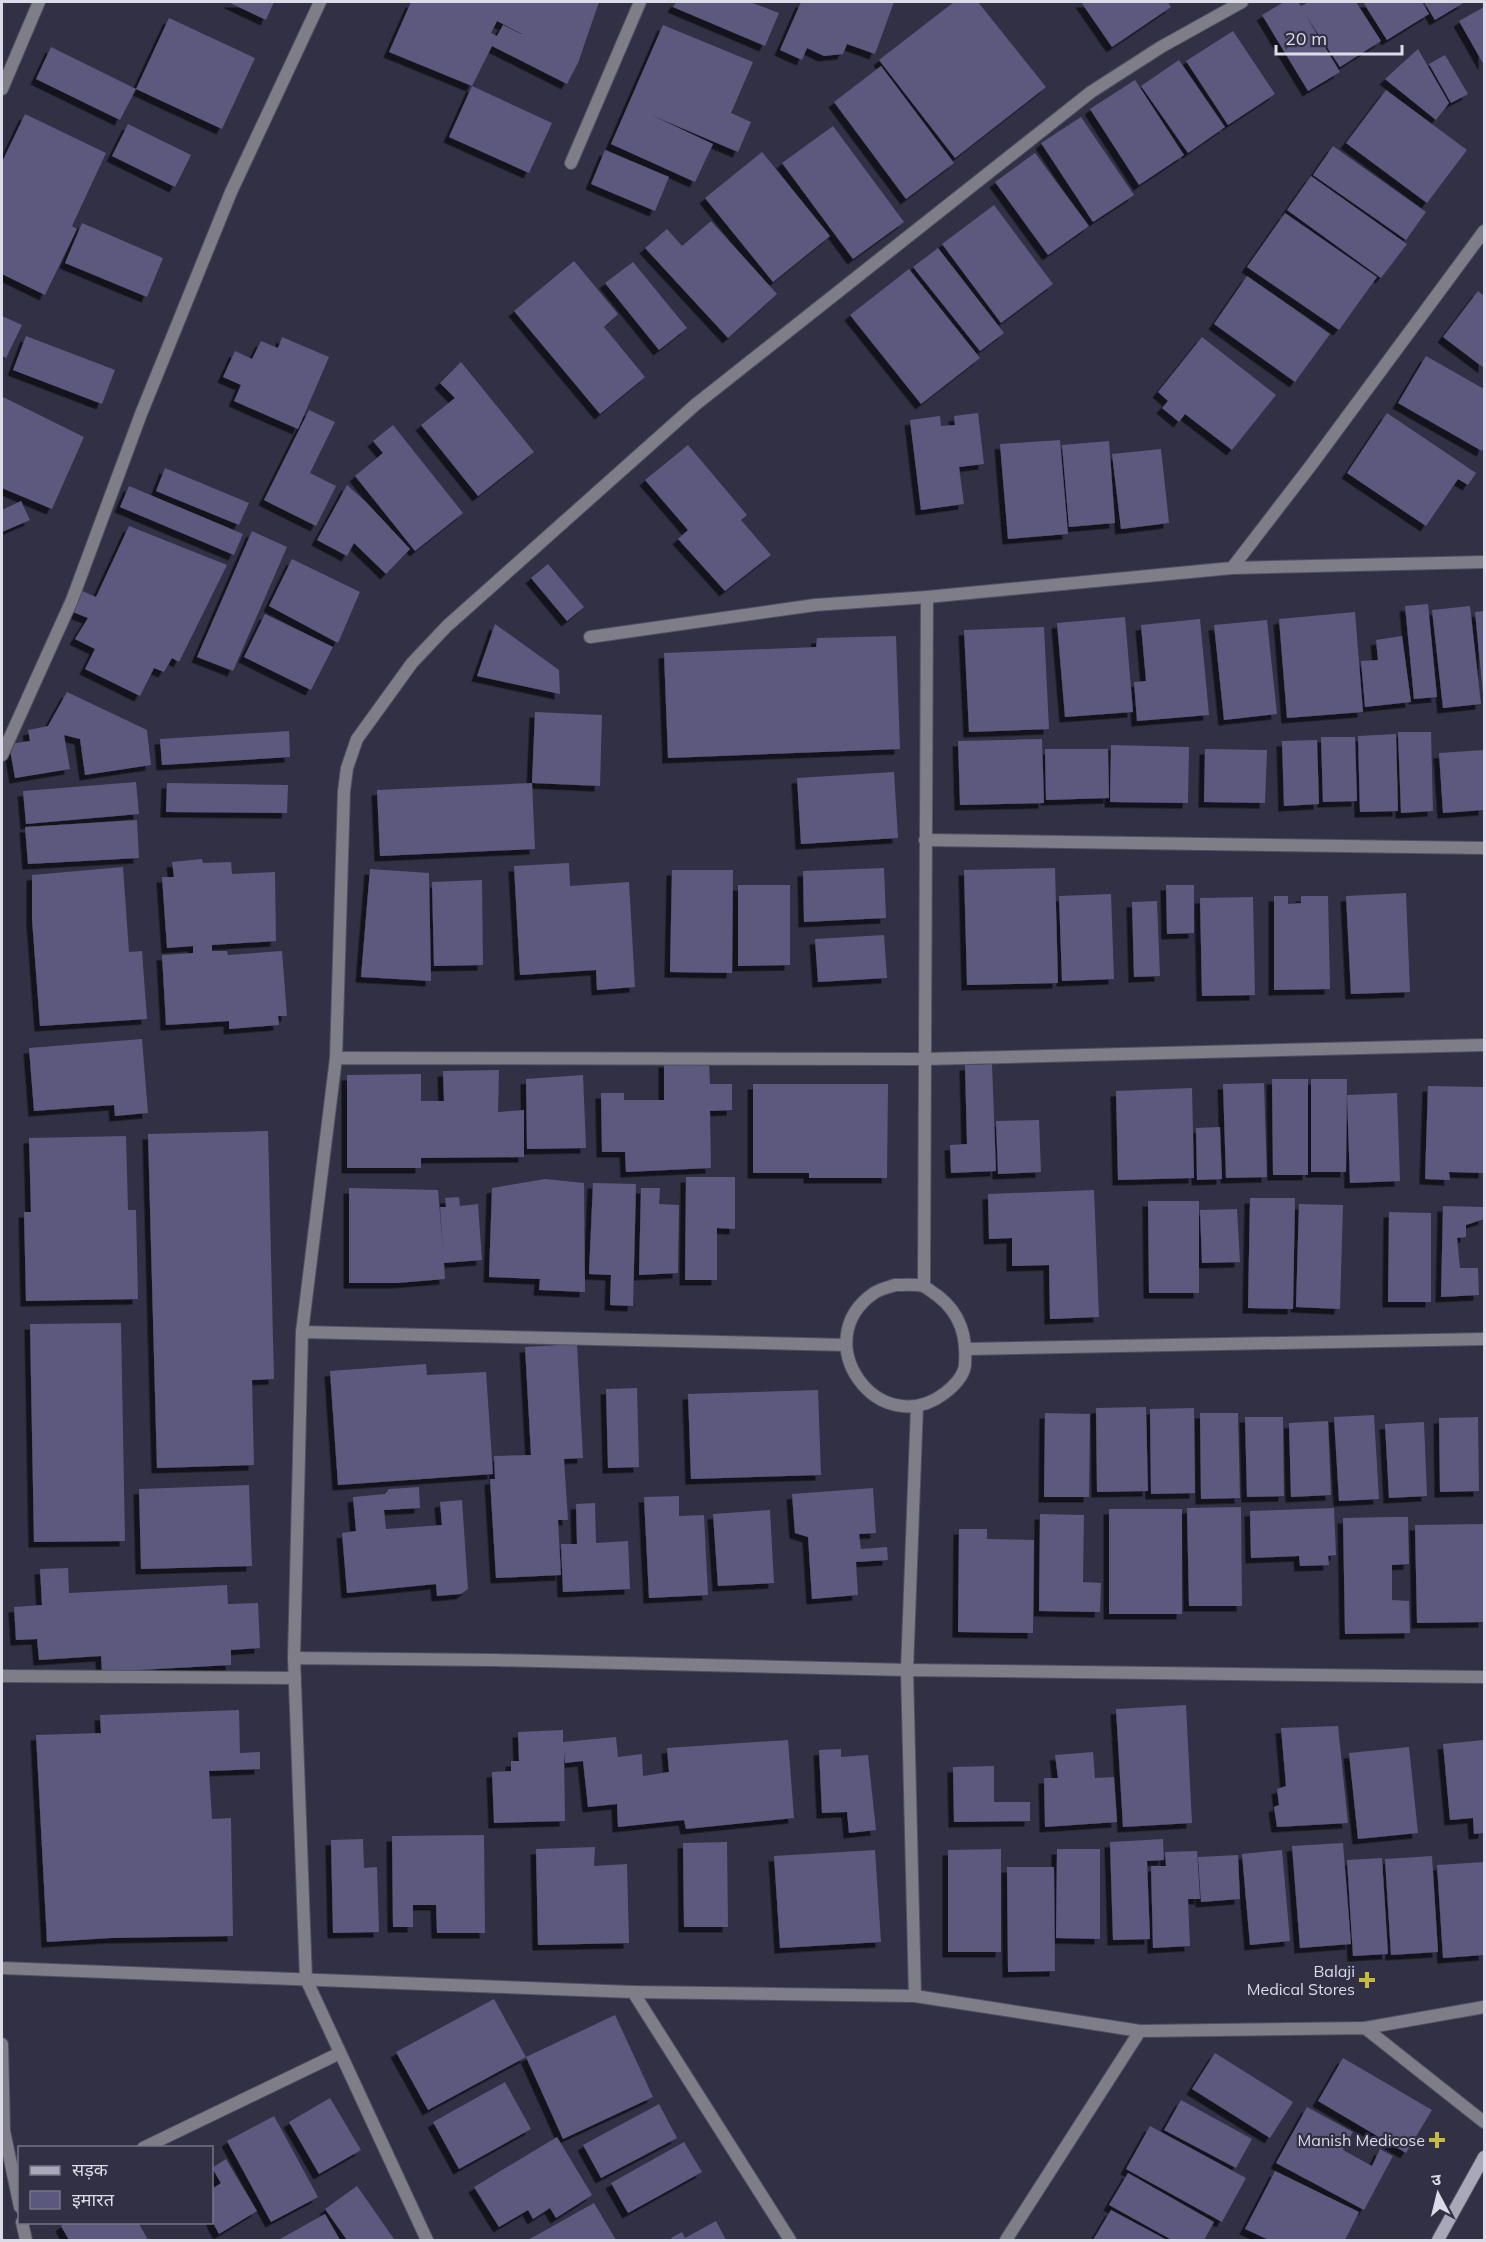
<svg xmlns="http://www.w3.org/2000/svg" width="1486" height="2242" viewBox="0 0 1486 2242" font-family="Mulish,'Noto Sans Devanagari',sans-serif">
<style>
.building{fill:#5b587e;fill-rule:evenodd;filter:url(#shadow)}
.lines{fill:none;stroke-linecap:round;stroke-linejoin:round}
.street-casing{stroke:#504f62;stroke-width:14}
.secondary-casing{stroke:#504f62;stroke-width:14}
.street{stroke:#7e7d88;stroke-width:12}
.secondary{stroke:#a8a8b8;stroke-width:12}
.poi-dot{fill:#c5bc3d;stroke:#313044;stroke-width:2}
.labels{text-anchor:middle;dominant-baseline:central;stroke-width:4.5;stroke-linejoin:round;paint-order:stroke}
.poi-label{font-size:16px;fill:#dcdbe8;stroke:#313044;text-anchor:end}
</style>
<defs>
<filter id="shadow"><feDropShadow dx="-5.5" dy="5.5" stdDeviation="0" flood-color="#0009"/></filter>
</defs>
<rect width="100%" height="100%" fill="#313044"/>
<g class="building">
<path d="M228,2h46l-8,18z"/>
<path d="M411,2h188l-21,61 -11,21 -75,-38 -20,40 -83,-34zM497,21l25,13h-1l-18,-9 -6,11 -6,-3z"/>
<path d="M676,2h74l29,11 -14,33 -92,-39z"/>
<path d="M801,2h93l-19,52 -28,-10 -4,10 -19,2 -17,-8 -5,12 -22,-10z"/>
<path d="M954,2h24l68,85 -91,71 -76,-98z"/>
<path d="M1081,2h87l3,5 -59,40z"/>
<path d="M1284,2h14l3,4 8,-4h47l25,39 -41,26 -35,-53 35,58 -32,19 -46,-76z"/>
<path d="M1363,2h59l7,12 -42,26z"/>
<path d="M1424,2h41l-30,18z"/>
<path d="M1484,7v58l-25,-44z"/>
<path d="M169,18l86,40 -33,71 -86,-40 -16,31 -84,-41 15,-32 85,42z"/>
<path d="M663,25l90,37 -22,51 20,9 -13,30 -87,-37 62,29 -18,38 -84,-38z"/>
<path d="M1233,31l42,63 -47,31 -42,-64z"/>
<path d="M1418,49l31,54 -13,17 -51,-41z"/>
<path d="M1445,55l23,39 -17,9 -22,-39z"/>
<path d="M1179,60l46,67 -37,26 -47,-67z"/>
<path d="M881,66l73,97 -48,36 -72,-97z"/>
<path d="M1135,80l49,75 -45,30 -49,-76z"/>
<path d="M472,86l80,37 -23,50 -80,-36z"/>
<path d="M1386,90l81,60 -40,53 -81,-60z"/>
<path d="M25,114l81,39 -34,73 5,3 -32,66 -43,-21v-112z"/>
<path d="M1081,117l53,78 -41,27 -52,-79z"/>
<path d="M128,124l63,31 -16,32 -63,-31z"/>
<path d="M833,126l71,96 -51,37 -71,-96z"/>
<path d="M1333,146l93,66 -20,28 -93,-65z"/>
<path d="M605,150l64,27 -14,34 -64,-27z"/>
<path d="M762,152l68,84 -57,46 -68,-84z"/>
<path d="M1035,153l54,73 -41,29 -53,-73z"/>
<path d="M1311,176l96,68 -26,34 -94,-68z"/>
<path d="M994,205l59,79 -52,39 -59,-79z"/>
<path d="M1285,213l92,64 -38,53 -92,-63z"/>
<path d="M711,221l66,73 -49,44 -83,-90 22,-19 15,17z"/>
<path d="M82,223l81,35 -16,39 -82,-34z"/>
<path d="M938,248l66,85 -24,18 -67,-84z"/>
<path d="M574,261l44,53 -14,13 41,50 -45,37 -86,-103z"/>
<path d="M633,262l54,66 -28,22 -54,-67z"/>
<path d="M909,269l71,89 -59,46 -71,-89z"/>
<path d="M1247,276l83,58 -35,48 -81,-58z"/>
<path d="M1478,291l6,5v72l-41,-31z"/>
<path d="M2,316l20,9 -16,33 -4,-2z"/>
<path d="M26,336l89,34 -13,34 -89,-34z"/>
<path d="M282,337l47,20 -31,72 -64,-28 7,-16 -18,-8 12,-26 17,8 9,-18 17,7z"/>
<path d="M1202,337l74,58 -44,55 -47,-36 -6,8 -17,-14 6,-7 -10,-9z"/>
<path d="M1426,356l58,33v58l-2,4 -84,-48z"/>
<path d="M461,362l73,90 -56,44 -57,-71 34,-27 -15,-15z"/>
<path d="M3,397l81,40 -32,72 -50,-21v-87z"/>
<path d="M309,410l26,12 -25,51 26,13 -20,40 -52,-26z"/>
<path d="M978,413l6,51 -25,3 5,37 -43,6 -11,-90 30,-4 1,10 14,-1 -1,-9z"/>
<path d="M1387,413l89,60 -8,12 -10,-6 -32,47 -79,-53z"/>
<path d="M393,425l70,88 -48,38 -60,-75 28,-23 -10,-12z"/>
<path d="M1060,440l8,94 -60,5 -8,-95z"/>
<path d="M1109,441l6,82 -46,4 -7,-82z"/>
<path d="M688,445l59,70 -6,5 30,35 -46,36 -47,-52 10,-9 -43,-50z"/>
<path d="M1161,449l8,74 -48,6 -9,-75z"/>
<path d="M165,468l84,35 -10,22 -83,-34z"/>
<path d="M347,485l18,16 45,48 -24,25 -32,-31 -7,13 -30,-16z"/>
<path d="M129,486l114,48 -9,21 -114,-48z"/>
<path d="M21,501l9,19 -28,12v-22z"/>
<path d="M129,526l98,39 -48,97 -7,-4 -8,14 -10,-4 -14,28 -55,-27 10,-20 -20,-10 13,-21 -15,-6 7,-22 16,7z"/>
<path d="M252,531l35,16 -54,124 -36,-14z"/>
<path d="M292,559l68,33 -22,51 -69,-37z"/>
<path d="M548,564l36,43 -17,14 -36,-43z"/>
<path d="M1428,604l9,93 -23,2 -9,-93z"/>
<path d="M1470,606l11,98 -38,4 -11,-98z"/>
<path d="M1484,611v83h-1l-8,-82z"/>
<path d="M1355,612l8,100 -76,6 -8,-99z"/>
<path d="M265,614l68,33 -22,43 -67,-33z"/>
<path d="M1125,617l8,95 -68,5 -8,-94z"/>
<path d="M1200,619l9,96 -72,6 -3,-39 12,-1 -5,-56z"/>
<path d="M1267,620l10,94 -53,6 -10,-95z"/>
<path d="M495,624l64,46 1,24 -83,-18z"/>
<path d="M1044,627l5,102 -80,3 -5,-102z"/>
<path d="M896,636l4,113 -232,9 -4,-105 152,-6 1,-9z"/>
<path d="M1402,636l9,66 -46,5 -4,-46 17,-1 -2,-20z"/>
<path d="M67,692l80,38 4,35 -66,10 -5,-36 -16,-4 6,34 -55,9 -6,-34 21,-3 -2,-11 20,-4z"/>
<path d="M535,712l67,3 -2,71 -68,-3z"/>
<path d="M289,731l1,26 -128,8 -2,-26z"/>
<path d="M1398,732h33l2,79 -32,2z"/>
<path d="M1396,734l2,77 -38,1 -2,-76z"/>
<path d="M1321,737h34l2,64 -34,1z"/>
<path d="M1042,739l2,64 -84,2 -2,-64z"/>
<path d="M1317,740l2,64 -35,2 -2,-65z"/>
<path d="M1111,745l78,2 -1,56 -78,-1z"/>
<path d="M1045,749h63l1,49 -63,2z"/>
<path d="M1205,749l62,1 -2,53 -61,-1z"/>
<path d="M1484,750v60l-41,3 -4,-60z"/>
<path d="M894,772l4,66 -97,6 -4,-66z"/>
<path d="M136,782l3,32 -113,10 -3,-33z"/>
<path d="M167,783l121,2 -1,28 -121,-1z"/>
<path d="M532,783l3,66 -155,7 -3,-66z"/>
<path d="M137,820l2,38 -111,6 -3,-37z"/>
<path d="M202,859l1,4 28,-1 1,12 43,-2 1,69 -64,4v6h15l1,4 54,-4 5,65h-9l1,9 -50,4v-8l-63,4 -4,-70 31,-2v-7l-26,2 -5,-71h12l-2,-15z"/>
<path d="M569,863l1,23 59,-4 6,105 -38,3 -1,-20 -76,5 -6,-109z"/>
<path d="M123,867l6,85 13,-1 5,68 -107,7 -8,-107v-44z"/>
<path d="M884,868l2,50 -82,4 -1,-51z"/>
<path d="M1055,868l3,115 -91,2 -3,-115z"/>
<path d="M370,869l59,4 2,108 -70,-4z"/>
<path d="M672,870h61l-1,103 -62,-1z"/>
<path d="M482,880l1,85 -49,1 -2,-84z"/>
<path d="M738,885h52v80l-52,1z"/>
<path d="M1166,885h28v48l-27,1z"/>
<path d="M1406,893l4,99 -59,2 -5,-98z"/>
<path d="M1111,894l3,85 -52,2 -3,-85z"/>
<path d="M1274,896h14v8l13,-1v-7h27l2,93 -56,1z"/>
<path d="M1253,897l2,98 -53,1 -2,-98z"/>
<path d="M1157,901l3,75 -26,1 -2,-75z"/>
<path d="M884,935l3,43 -69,4 -3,-43z"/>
<path d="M142,1039l6,74 -33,3 -1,-11 -80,6 -5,-63z"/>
<path d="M664,1062h45l1,22h22v26l-22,1 1,57 -85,4 -1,-20h-23l-1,-59h23v7h40z"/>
<path d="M992,1064l4,107 -45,2 -1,-28 17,-1 -2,-79z"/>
<path d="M499,1070l-1,42 26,-2v47l-103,1v10h-74v-93l74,-1v27h23l-1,-30z"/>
<path d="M583,1075l3,73 -59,1 -1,-70z"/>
<path d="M1272,1079h36v96h-35z"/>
<path d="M1311,1079h36l-1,93h-35z"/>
<path d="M1264,1083l3,94 -41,1 -3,-94z"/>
<path d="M753,1084h135l-1,94h-78v-5h-56z"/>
<path d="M1428,1086l56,1v86l-35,-1 1,8 -25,-1z"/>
<path d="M1192,1088l2,90 -76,2 -2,-89z"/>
<path d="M1397,1093l3,88 -50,2 -3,-88z"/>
<path d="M1039,1120l2,52 -43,2 -2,-53z"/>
<path d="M1220,1127l2,52 -25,1 -1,-52z"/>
<path d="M268,1131l6,248 -22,1 2,85 -97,3 -9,-334z"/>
<path d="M126,1136l2,74h8l2,89 -112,2 -2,-89h7l-2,-74z"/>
<path d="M686,1177h49v52l-18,-1v52h-32z"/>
<path d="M545,1179l39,4 1,109 -46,-2 1,-11 -51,-2 3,-89z"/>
<path d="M593,1183l43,1 -3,122 -23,-1 1,-30 -22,-1z"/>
<path d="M349,1188l89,2 5,60 -3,-43h6l-1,-9 14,-1 1,9 18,-2 4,56 -38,3 1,16 -48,4h-48z"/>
<path d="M641,1188h19l-1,16 20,1 -1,68 -39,2z"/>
<path d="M1094,1190l5,127 -49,2 -1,-54 -37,1v-28l-23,1 -1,-45z"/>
<path d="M1250,1198h45l-2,111 -45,-1z"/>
<path d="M1148,1201h51v92h-50z"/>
<path d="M1299,1204l44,1 -3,104 -44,-2z"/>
<path d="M1443,1206l41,1v12l-18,6v12l-9,1 3,30h18l1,27 -38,2z"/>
<path d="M1237,1209l3,53 -38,1 -2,-53z"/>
<path d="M1389,1212l42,1v89h-43z"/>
<path d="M121,1323l4,218 -91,1 -4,-218z"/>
<path d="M577,1344l6,114 -19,1 4,61h-10l3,55 -65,3 -6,-99h5l-1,-23 37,-1 -6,-108z"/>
<path d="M426,1364l1,11 59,-3 7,102 -155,11 -8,-114z"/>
<path d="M637,1388l2,79 -31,1 -2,-79z"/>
<path d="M818,1390l3,85 -130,4 -3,-85z"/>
<path d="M1146,1407l2,84 -51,1 -1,-84z"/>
<path d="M1194,1408l1,85 -44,1 -1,-85z"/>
<path d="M1045,1413l45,1 -1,83h-45z"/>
<path d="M1200,1413h38l2,85 -39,1z"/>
<path d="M1374,1415l5,84 -40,2 -5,-84z"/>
<path d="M1245,1417h38l1,79 -37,1z"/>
<path d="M1478,1417l1,74 -39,1 -1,-74z"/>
<path d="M1328,1421l3,74 -40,2 -2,-74z"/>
<path d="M1424,1422l3,74 -38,2 -4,-74z"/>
<path d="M249,1485l3,81 -111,3 -2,-80z"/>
<path d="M419,1487l1,21 -36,2 2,19 56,-4 -2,-23 22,-2 6,89 -7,5 -24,2 -1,-12 -89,9 -5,-60 14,-2 -3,-34 32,-3 4,-5z"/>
<path d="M873,1488l3,45 -17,1 2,15 26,-2 1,13 -32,2 2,33 -46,4 -4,-62 -13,-4 -3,-39z"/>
<path d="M679,1496v20l25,-1 4,80 -59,3 -5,-101z"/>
<path d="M595,1503l1,40 32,-2 2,48 -67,3 -2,-48h16l-1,-40z"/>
<path d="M1241,1507l1,99h-53l-2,-98z"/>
<path d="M1334,1508l2,47 -8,1 1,9 -29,1 -1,-10 -48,2 -1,-47z"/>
<rect x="1109" y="1509" width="73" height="105"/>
<path d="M770,1510l4,73 -56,3 -5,-72z"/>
<path d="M1040,1514l44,1 -1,67 18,1 -1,29 -61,-1z"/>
<path d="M1391,1517h17l1,47 -17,1v35l17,1 1,32 -65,1 -2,-116z"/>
<path d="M1483,1524l1,98 -67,1 -2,-98z"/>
<path d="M959,1529h28v10l47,1 -1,93 -75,-1z"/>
<path d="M68,1568l1,25 158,-8 1,19 30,-1 2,45 -29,2v15l-129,7 -1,-16 -62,4 -2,-21 -21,1 -2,-33 28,-2 -2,-36z"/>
<path d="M1186,1705l6,118 -69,4 -7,-118z"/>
<path d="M239,1710l1,43 20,-1v17l-51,2 3,48 19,-1 2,118 -122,2 -64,4 -11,-207 65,-2 -1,-18z"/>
<path d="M1338,1726l10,97 -71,4 -3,-20 5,-2 -2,-16 9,-3 -5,-58z"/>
<path d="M563,1730v12l53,-5 2,20 24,-3 1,22 26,-4 -2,-24 121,-8 6,78 -108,11 -2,-9 -66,7 -1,-23 -29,3 -5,-46 -18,2 -1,-12 1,70 -71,2 -2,-51 19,-1v-10h8l-1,-29z"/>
<path d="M1484,1740v93l-10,1 -1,-16 -23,2 -7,-76z"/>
<path d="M1409,1747l9,86 -60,6 -9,-86z"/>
<path d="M841,1749v8l27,-2 8,75 -27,3 -2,-21 -25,1 -3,-63z"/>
<path d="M1093,1752l2,26 19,-1 3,45 -72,5 -1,-49h14l-3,-23z"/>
<path d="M994,1766v36h36v19l-76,1 -1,-55z"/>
<path d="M484,1835l1,98h-48l-1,-28h-23v22h-20l-1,-91z"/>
<path d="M363,1839l1,29 13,-1 2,65 -46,1 -2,-93z"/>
<path d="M1163,1839l1,21 -17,1 3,78 -37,1 -3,-98z"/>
<path d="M727,1842l1,85h-44l-1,-84z"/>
<path d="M1343,1843l8,101 -51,4 -8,-102z"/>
<path d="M595,1847l-1,19 33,-2 2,79 -91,2 -2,-96z"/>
<path d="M1001,1849v103h-53v-102z"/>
<path d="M1057,1849h43v90l-44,-1z"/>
<path d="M875,1850l6,92 -101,6 -6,-92z"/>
<path d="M1282,1850l8,91 -40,4 -8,-91z"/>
<path d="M1197,1851l3,48h-12l2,47 -37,2 -2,-82h15l-1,-14z"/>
<path d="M1238,1855l2,44 -39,3 -3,-45z"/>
<path d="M1432,1856l6,96 -47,3 -6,-96z"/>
<path d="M1382,1858l6,96 -35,2 -6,-96z"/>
<path d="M1484,1862v93l-41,3 -6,-93z"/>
<path d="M1007,1867h47l1,104 -47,1z"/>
<path d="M494,1999l32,58 -98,53 -32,-58z"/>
<path d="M615,2015l38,82 -90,42 -37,-82z"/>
<path d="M1215,2053l78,49 -23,36 -78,-49z"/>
<path d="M1343,2058l89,52 -26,43 -88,-52z"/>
<path d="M505,2082l26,47 -72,40 -26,-47z"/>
<path d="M330,2098l31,52 -42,24 -30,-52z"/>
<path d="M1181,2100l71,39 -16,29 -72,-38z"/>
<path d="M659,2104l18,34 -76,40 -18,-33z"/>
<path d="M1307,2107l46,25 -10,18 29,16 8,-17 13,7 -29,54 -88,-47z"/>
<path d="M274,2116l44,81 -47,25 -44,-81z"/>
<path d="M1150,2126l96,52 -24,44 -96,-53z"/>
<path d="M557,2137l35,58 -36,23 -6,-10 -17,11 -5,-9 -29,17 -25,-40z"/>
<path d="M684,2142l18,30 -74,41 -17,-30z"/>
<path d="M226,2159l31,52 -38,23 -7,-13v-32l9,-6 -9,-15z"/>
<path d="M1275,2171l84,41 -14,28h-76l-24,-11z"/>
<path d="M1128,2173l86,49 -10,18h-32l-63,-35z"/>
<path d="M357,2186l37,53 -2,1h-45l-22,-31z"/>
<path d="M594,2203l22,37h-88z"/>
<path d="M1111,2210l56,30h-74z"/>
<path d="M325,2214l15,26h-60v-1z"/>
<path d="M716,2221l10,19h-54l-1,-2 11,-6 3,6z"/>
<path d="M66,2222h72l10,18h-79l-8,-14z"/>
</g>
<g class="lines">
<g class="street-casing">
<g id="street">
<path d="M2,89l37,-87"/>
<path d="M571,163l69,-161"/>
<path d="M1232,568l252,-6"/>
<path d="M590,637l225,-32 112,-8 305,-29 80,-104 172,-233"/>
<path d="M2,755l70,-155 69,-186 90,-222 89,-190"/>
<path d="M925,840l559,8"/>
<path d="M336,1058l8,-267 3,-23 10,-29 55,-76 35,-37 248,-221 396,-313 70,-45 81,-45"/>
<path d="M895,1285c9,0 20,-1 28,1 5,2 10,7 15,10 23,18 29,41 27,69 -1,11 -12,22 -20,28 -66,50 -140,-52 -71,-100 6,-4 15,-6 21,-8z"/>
<path d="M924,1286l3,-689"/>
<path d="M302,1332l34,-274 588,1 560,-14"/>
<path d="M966,1349l518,-10"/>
<path d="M294,1658l8,-326 544,13"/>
<path d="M2,1676l293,2"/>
<path d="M2,1968l631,24 157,248"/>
<path d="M633,1992l282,4 225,35 225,-3 119,94"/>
<path d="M915,1996l-8,-326 10,-264"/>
<path d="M1365,2028l119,-21"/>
<path d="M2,2044l2,87 16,76"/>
<path d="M143,2148l197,-95"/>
<path d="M22,2222l4,18"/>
<path d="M427,2240l-121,-261 -12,-321 200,2 413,10 577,7"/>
<path d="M1006,2240l134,-209"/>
</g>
</g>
<g class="secondary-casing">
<path id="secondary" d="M1438,2240l46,-83"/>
</g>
<use href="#street" class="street"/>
<use href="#secondary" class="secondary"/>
</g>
<g class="poi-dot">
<path d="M1364 1971h6v6h6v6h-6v6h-6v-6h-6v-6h6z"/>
<path d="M1434 2131h6v6h6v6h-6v6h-6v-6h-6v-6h6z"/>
</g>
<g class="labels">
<g class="poi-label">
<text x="1355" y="1971">Balaji<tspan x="1355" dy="18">Medical Stores</tspan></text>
<text x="1425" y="2140">Manish Medicose</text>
</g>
</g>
<rect width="1486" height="2242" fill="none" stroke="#dcdbe8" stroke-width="6"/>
<rect x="18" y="2146" width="195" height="78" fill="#313044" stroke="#757486" stroke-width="1.5"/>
<rect x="30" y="2166" width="30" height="9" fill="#a8a8b8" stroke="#757486" stroke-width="1.5"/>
<text x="72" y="2176" font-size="18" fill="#dcdbe8">सड़क</text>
<rect x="30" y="2191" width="30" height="18" fill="#5b587e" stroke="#757486" stroke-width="1.5"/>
<text x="72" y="2206" font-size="18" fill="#dcdbe8">इमारत</text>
<g transform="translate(1438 2194) rotate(353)" stroke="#313044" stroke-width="4.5" paint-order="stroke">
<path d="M0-4.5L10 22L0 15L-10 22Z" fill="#dcdbe8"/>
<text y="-9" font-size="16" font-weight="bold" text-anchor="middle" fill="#dcdbe8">उ</text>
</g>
<path d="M1276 45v9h126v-9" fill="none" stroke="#dcdbe8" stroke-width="3"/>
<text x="1285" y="45" font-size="18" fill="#dcdbe8" stroke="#313044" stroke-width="4.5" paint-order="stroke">20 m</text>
</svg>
